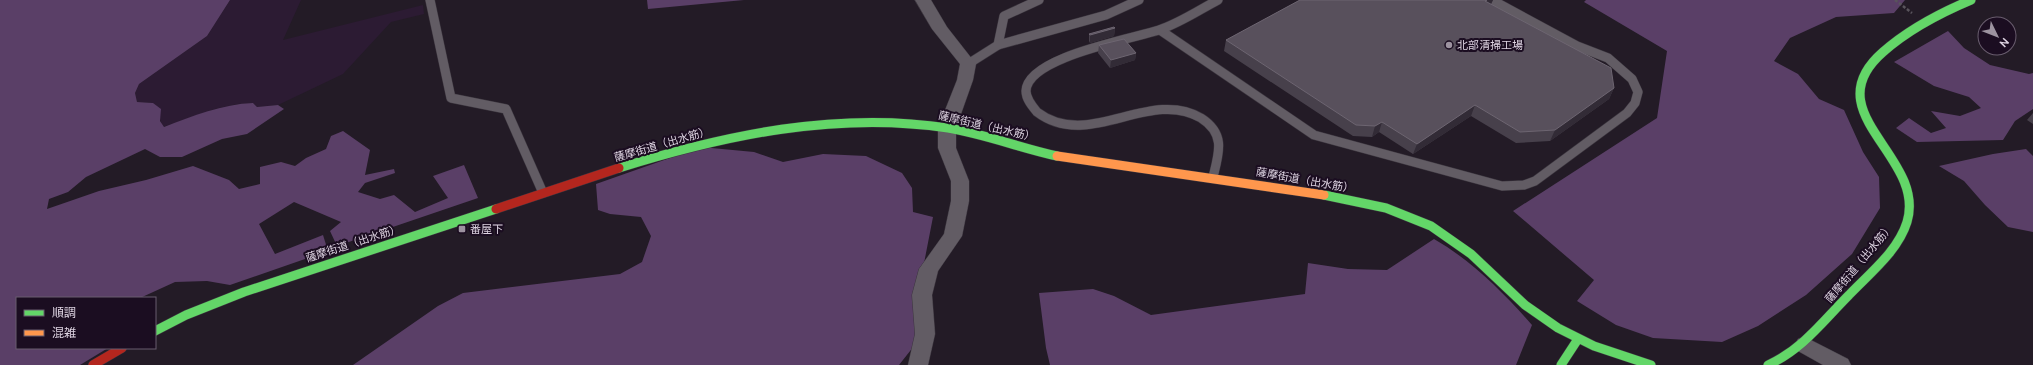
<svg xmlns="http://www.w3.org/2000/svg" width="2033" height="365" viewBox="0 0 2033 365" font-family="Ubuntu,'Noto Sans JP',sans-serif">
<style>
.built{fill:#2c1b33}
.forest{fill:#5a3f67}
.lines{fill:none;stroke-linecap:round;stroke-linejoin:round}
.lane-casing{stroke:#3c363f;stroke-width:10}
.street-casing{stroke:#3c363f;stroke-width:1}
.fast-casing{stroke:#3c363f;stroke-width:10}
.slow-casing{stroke:#3c363f;stroke-width:10}
.jam-casing{stroke:#3c363f;stroke-width:10}
.path{stroke:#59545c;stroke-width:2.5;stroke-dasharray:3 2;stroke-linecap:butt}
.lane{stroke:#625c64;stroke-width:9}
.street{fill:#625c64;fill-rule:evenodd}
.fast{stroke:#63d668;stroke-width:9}
.slow{stroke:#ff974d;stroke-width:9}
.jam{stroke:#b3261e;stroke-width:9}
.wall{fill:#47404b}
.shaded-wall{fill:#322b36}
.building{fill:#58505c;stroke:#6d6571}
.poi-dot{fill:#9d93a0;stroke:#1b0d21;stroke-width:1.5}
.labels{text-anchor:middle;dominant-baseline:central;stroke-width:4;stroke-linejoin:round;paint-order:stroke}
.poi-label{font-size:11px;fill:#ded4e2;stroke:#1b0d21;text-anchor:start}
.street-label{font-size:11px;fill:#ded4e2;stroke:#1b0d21}
</style>
<rect width="100%" height="100%" fill="#231b26"/>
<path class="built" d="M230,0h71l-18,40 140,-35 1,9 -33,8 -48,52 -65,31 -21,2 -4,-4 -15,1 -23,5 -52,18 -10,-24 -16,-1 -2,-9 4,-9 68,-48z"/>
<g class="forest">
<path d="M0,0h230l-23,36 -68,48 -4,9 2,9 16,1 8,6 -1,12 4,6c29,-11 58,-23 89,-24l4,4 21,-2 6,4 -37,25 -25,5 -40,18h-22l-15,-8 -59,28 -18,15 -19,7 -2,10 52,-18 47,-11 47,-14 36,14 10,9 21,-5v-17l21,-5 14,4 11,-8 20,-9 5,-13 12,-5 27,19 -5,25 29,-6 1,4 -30,10 -7,9 22,7 14,-4 21,17 33,-14 -15,-22 31,-11 14,33 -141,48 -7,-15 11,-9 -47,-20 -35,22 16,30 48,-19 5,16 -98,34 -23,-4 -32,1 -35,16h-123v50h91l-28,17h-80z"/>
<path d="M647,0h97l-96,9z"/>
<path d="M1586,0h319l-11,13 -58,4 -46,21 -16,23 24,13 21,25 25,11 19,42 16,25 1,31 -28,46 -46,41 -48,31 -36,16 -69,-4 -37,-13 -39,-24 17,-21 -81,-69 144,-93 10,-67 -83,-49z"/>
<path d="M1948,31l16,17 26,17 39,9 4,-1v36l-18,12 -12,19 -86,2 -21,-14 13,-10 22,15 15,-5 -15,-17 29,5 21,-8 -12,-11 -35,-11 -40,-24z"/>
<path d="M701,147l53,5 29,10 40,-8 43,2 36,17 10,15 1,24 20,5 -14,72 -5,57 -15,19h-546l85,-59 25,-13 157,-19 22,-12 9,-26 -10,-19 -31,-3 -12,-4 -2,-26z"/>
<path d="M2026,149l7,7v76l-25,-5 -23,-22 -21,-24 -25,-15 54,-12z"/>
<path d="M1434,239c37,21 70,54 98,86l-16,40h-466l-4,-17 -7,-55 54,-4 21,7 37,19 154,-21 3,-31 40,6 39,1z"/>
</g>
<g class="lines">
<g class="lane-casing">
<g id="lane">
<path d="M430,0l21,98 55,11 37,84"/>
<path d="M1160,30l154,105 188,51 22,-1 11,-4 92,-68 8,-10 3,-11 -6,-13 -24,-21 -31,-12 -85,-46"/>
<path d="M998,45l6,-29 35,-16"/>
<path d="M968,64l30,-19 108,-30 33,-15"/>
<path d="M1213,177c6,-24 13,-43 -12,-59 -37,-22 -80,5 -118,7 -16,1 -33,-3 -46,-13 -5,-6 -11,-13 -11,-21 1,-34 106,-52 133,-61 21,-7 40,-20 59,-30"/>
</g>
</g>
<g class="street-casing">
<g id="street">
<path d="M915,0h16l16,27 29,37 -3,16 -17,48v20l13,33v20l-7,35 -24,35 -6,24 3,39 -7,31h-20l7,-31 -3,-39 7,-26 25,-35 7,-33v-20l-13,-33v-20l19,-48 3,-16 -28,-35z"/>
<path d="M1805,337l43,22 3,6h-28l-25,-14 -3,-6 3,-6z"/>
</g>
</g>
<g class="fast-casing">
<g id="fast">
<path d="M619,168c106,-33 218,-57 329,-40 37,6 72,20 109,28"/>
<path d="M1324,195l62,13 45,18 40,28 54,51 33,23 36,18 57,19"/>
<path d="M155,331l31,-16 58,-23 252,-83"/>
<path d="M1561,365l17,-26"/>
<path d="M1768,365c35,-16 55,-44 81,-70 21,-22 49,-44 58,-73 20,-66 -94,-109 -24,-170 26,-23 57,-39 88,-52"/>
</g>
</g>
<g class="slow-casing">
<path id="slow" d="M1057,156l267,39"/>
</g>
<g class="jam-casing">
<g id="jam">
<path d="M496,209l123,-41"/>
<path d="M93,365l29,-17"/>
</g>
</g>
<path class="path" d="M1895,0l17,13"/>
<use href="#lane" class="lane"/>
<use href="#street" class="street"/>
<use href="#fast" class="fast"/>
<use href="#slow" class="slow"/>
<use href="#jam" class="jam"/>
</g>
<g class="wall">
<path d="M1300,0h193l-2,4 123,84 -5,11 -59,42 -34,2 -45,-27 -58,38 -34,-22 -7,5 -19,-1 -129,-85 2,-11z"/>
<path d="M1115,28l-1,8 -24,7 -1,-2v-7z"/>
<path d="M1099,45l37,8 -1,7 -25,8 -12,-15z"/>
<path d="M2033,113v11l-6,-4z"/>
</g>
<g class="shaded-wall">
<path d="M1487,0h6l-3,6 -5,-5z"/>
<path d="M1115,28l-1,8 -24,7v-8z"/>
<path d="M1136,53l-1,7 -25,8 1,-8z"/>
<path d="M1614,88l-5,11 -59,42 5,-11z"/>
<path d="M1475,105l-4,11 -58,38 4,-10z"/>
<path d="M1382,122l-3,10 -7,5 3,-11z"/>
</g>
<g class="building">
<path d="M1300,0h187l-2,1 126,67 3,20 -59,42 -35,2 -45,-27 -58,39 -35,-22 -7,4 -19,-1 -130,-85z"/>
<path d="M1114,27l1,1 -25,7 -1,-1z"/>
<path d="M1124,39l12,14 -25,7 -12,-15z"/>
</g>
<g class="poi-dot">
<circle cx="1449" cy="45" r="4"/>
<rect x="458" y="225" width="8" height="8" rx="2"/>
</g>
<g class="labels">
<g class="poi-label">
<text x="1457" y="45">北部清掃工場</text>
<text x="470" y="229">番屋下</text>
</g>
<g class="street-label">
<text transform="translate(987 126) rotate(13)">薩摩街道（出水筋）</text>
<text transform="translate(662 144) rotate(-16)">薩摩街道（出水筋）</text>
<text transform="translate(1305 180) rotate(10)">薩摩街道（出水筋）</text>
<text transform="translate(353 243) rotate(-18)">薩摩街道（出水筋）</text>
<text transform="translate(1859 263) rotate(-50)">薩摩街道（出水筋）</text>
</g>
</g>
<rect x="16" y="297" width="140" height="52" fill="#1b0d21" stroke="#695d6e"/>
<rect x="24" y="310" width="20" height="6" fill="#63d668" stroke="#695d6e"/>
<text x="52" y="317" font-size="12" fill="#ded4e2">順調</text>
<rect x="24" y="330" width="20" height="6" fill="#ff974d" stroke="#695d6e"/>
<text x="52" y="337" font-size="12" fill="#ded4e2">混雑</text>
<g transform="translate(1997 36) rotate(133)"><circle r="19" fill="#1b0d21" stroke="#695d6e"/>
<path d="M0-3L7 15L0 10L-7 15Z" fill="#9d93a0"/>
<text y="-6" font-size="11" font-weight="bold" text-anchor="middle" fill="#ded4e2">N</text>
</g>
</svg>
